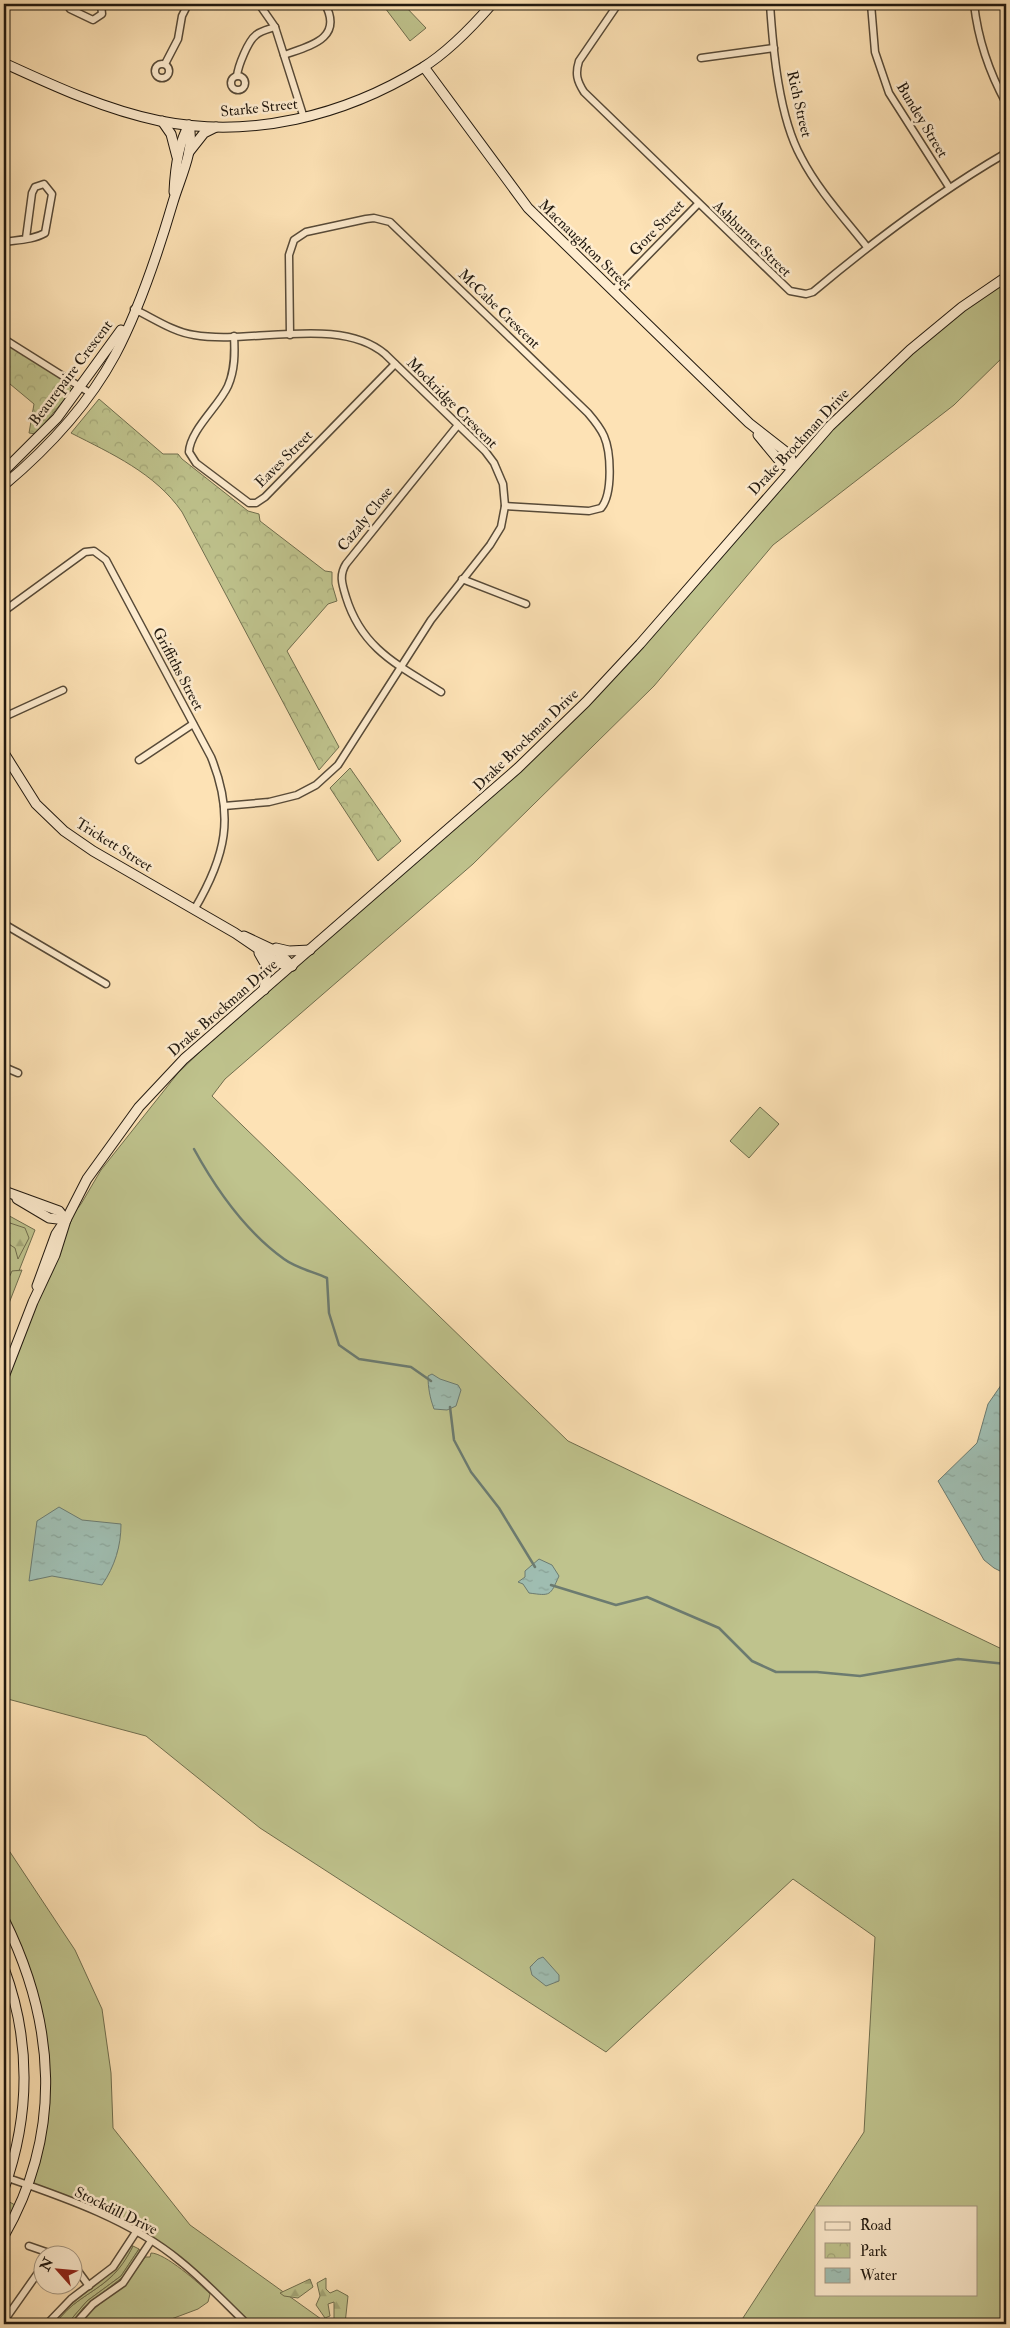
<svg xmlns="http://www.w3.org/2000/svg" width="1010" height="2328" viewBox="0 0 1010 2328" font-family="'IM FELL Double Pica',serif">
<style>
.grass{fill:#bfc38d;stroke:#706e4e;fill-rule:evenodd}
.forest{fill:url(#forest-firs);stroke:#706e4e}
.park{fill:url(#park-crowns);stroke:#706e4e}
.garden{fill:url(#garden-furrows);stroke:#706e4e}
.water{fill:url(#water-ripples);stroke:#6c7b70}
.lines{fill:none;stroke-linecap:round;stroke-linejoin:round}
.stream{stroke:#6c7b70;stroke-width:2.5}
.street-casing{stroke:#574a38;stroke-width:9}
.secondary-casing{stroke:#20180f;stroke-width:11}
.street{stroke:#feeccf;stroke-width:6}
.secondary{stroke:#feeccf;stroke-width:9}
.labels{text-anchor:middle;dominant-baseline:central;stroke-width:5;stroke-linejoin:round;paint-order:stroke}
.street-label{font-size:15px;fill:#20180f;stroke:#feeccf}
</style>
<defs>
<pattern id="forest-firs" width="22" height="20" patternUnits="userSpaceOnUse" patternTransform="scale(1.25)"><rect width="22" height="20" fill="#bfc38d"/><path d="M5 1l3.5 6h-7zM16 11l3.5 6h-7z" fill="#a4a778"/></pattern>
<pattern id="park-crowns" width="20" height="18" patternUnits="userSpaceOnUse" patternTransform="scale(1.25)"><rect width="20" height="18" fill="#bfc38d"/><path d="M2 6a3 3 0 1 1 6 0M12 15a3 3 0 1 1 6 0" fill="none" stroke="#a4a778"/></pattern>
<pattern id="garden-furrows" width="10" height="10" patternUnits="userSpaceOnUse" patternTransform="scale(1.25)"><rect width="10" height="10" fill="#bfc38d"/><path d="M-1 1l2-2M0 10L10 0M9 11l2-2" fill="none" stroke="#a4a778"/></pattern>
<pattern id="water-ripples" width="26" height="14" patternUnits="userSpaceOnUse" patternTransform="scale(1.25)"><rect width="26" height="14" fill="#9fbdb1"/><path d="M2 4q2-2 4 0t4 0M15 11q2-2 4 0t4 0" fill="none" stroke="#89a297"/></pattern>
</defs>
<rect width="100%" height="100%" fill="#fde2b5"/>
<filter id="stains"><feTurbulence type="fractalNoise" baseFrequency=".004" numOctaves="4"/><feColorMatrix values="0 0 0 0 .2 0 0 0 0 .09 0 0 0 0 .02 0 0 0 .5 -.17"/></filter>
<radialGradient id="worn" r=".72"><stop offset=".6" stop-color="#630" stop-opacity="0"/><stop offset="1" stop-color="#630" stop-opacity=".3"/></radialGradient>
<g class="grass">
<path d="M382,4h21l23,24 -16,13z"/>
<path d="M1006,277v77l-52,51 -181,140 -119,141 -181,178 -248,215 -13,17 356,345 438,210v673h-267l125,-192 11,-195 -82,-58 -187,173 -346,-224 -114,-92 -142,-38v-321l70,-164 7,-9 20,-34 77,-97 86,-83 322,-288 196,-222 128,-130zM816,2207h160v87h-160z"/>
<path d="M760,1107l19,17 -30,34 -19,-17z"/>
<path d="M4,1213l31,17 -31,79z"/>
<path d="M4,1843l71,107 27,59 9,64 2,55 77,97 138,99h-81l-67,-63 -44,-29 -108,-47 15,-67 -3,-103 -36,-96z"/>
<path d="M133,2246l6,3 -18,27 -34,25 -20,23h-11c11,-19 31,-28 48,-41 12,-10 22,-23 29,-37z"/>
<path d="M151,2253c14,0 48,30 59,41l-2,8 -10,7 -40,15h-80c25,-26 47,-35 67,-67h5z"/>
</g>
<g class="forest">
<path d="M4,1221l21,7 4,10 -11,21 -3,-11 -11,-7z"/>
<path d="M22,1270l-18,46v-27l8,-18z"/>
<path d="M326,2278v11l4,4 7,-3 11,6 -3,28h-11v-22l-6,2 2,12 -5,2 -9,-13 4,-9 -3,-13z"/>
<path d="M310,2279l3,8 -15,11 -14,-2 -4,-3z"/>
</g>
<g class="park">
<path d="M4,342l63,40 5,8 -36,44 -7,-1 5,-29 -30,-25z"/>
<path d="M99,399l64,55h15l4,5 66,52 11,3 1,7 65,50 7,1v12l5,17 -9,3 -41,47 52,96 -20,23 -137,-258c-27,-39 -70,-58 -111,-79z"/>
<path d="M350,768l51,73 -23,20 -48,-73z"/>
</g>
<g class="garden">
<path d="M6,2200l9,5 -11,21v-21z"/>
<path d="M130,2245l3,1c-6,12 -13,23 -23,32 -18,16 -42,25 -54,46h-5c27,-30 59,-43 79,-79z"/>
<path d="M139,2249l1,2 -16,25 -41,32 -12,16h-4l20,-23 34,-25z"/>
</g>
<g class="water">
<path d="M432,1374l8,5 18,6 3,5 -5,16 -9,4 -13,-1c-4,-11 -6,-21 -6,-33z"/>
<path d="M1006,1378v196l-12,-6 -10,-8 -46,-79 39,-38 11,-39z"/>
<path d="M59,1507l23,13 39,4c0,22 -6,42 -19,61l-50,-9 -23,5 8,-60z"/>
<path d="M539,1559l13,6 7,11c-9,20 -8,20 -30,17l-6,-9 -5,-2 7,-5v-6z"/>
<path d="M543,1957l16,18v6l-13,5 -14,-11 -2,-8 8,-8z"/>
</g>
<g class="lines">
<g class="stream">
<path d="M194,1149c23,42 51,82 90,110 12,9 30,13 43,19l2,35 10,32 20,14 52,8 20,14"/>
<path d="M450,1407l4,33 17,32 28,36 36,59"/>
<path d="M551,1585l65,20 31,-8 72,31 33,33 24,11h41l43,4 98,-17 48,5"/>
</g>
<g class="street-casing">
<g id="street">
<path d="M67,4l3,5 23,11 9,-6 -1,-10"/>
<path d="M259,4l16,23 29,91"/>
<path d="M618,4l-39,57c-4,13 -2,20 5,31l206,199 16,3 7,-2c62,-52 124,-99 193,-139"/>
<path d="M770,4c3,46 9,113 31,153 17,33 43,61 66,90"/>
<path d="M871,4l4,48 14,41 60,94"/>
<path d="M974,4c4,35 15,68 32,99"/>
<path d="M284,55c25,-9 60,-16 41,-51"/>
<path d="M701,58l73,-10"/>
<circle cx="162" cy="71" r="7"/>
<path d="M165,64l13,-25 4,-23 6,-12"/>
<path d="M237,76c1,-10 11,-35 19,-41 4,-4 13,-6 19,-8"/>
<circle cx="238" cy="83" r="7"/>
<path d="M4,242c13,-2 29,-2 41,-9l7,-39 -8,-10 -9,3 -3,6 -6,45"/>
<path d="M613,291l85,-87"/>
<path d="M134,309c19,9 39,23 60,26 57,10 145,-20 191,19l100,97 9,12 9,21 2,22 -4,21 -11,18 -59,75 -93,145 -22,20 -19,10 -28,7 -45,4"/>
<path d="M290,335l-1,-80 5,-15 12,-8 60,-13 8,-1 16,4 198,191c6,7 12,14 16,23 7,16 9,58 -3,72l-12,3 -84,-5"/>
<path d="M234,336c1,17 1,34 -6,50 -9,20 -38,44 -39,66l7,11 53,40h7l9,-6 130,-133"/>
<path d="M4,339l86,54"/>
<path d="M462,579l64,25"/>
<path d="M4,611l81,-59 9,-1 12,9 105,197c24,59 15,99 -17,153"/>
<path d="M441,692c-43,-27 -79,-43 -95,-95 -4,-13 -7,-22 0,-33l112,-139"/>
<path d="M4,717l59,-27"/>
<path d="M139,760l54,-36"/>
<path d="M4,924l102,60"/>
<path d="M4,1067l14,6"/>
<path d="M8,2178c58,20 124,43 172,83 24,19 45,42 67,63"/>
<path d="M29,2246l23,8 -1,2"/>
<path d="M72,2263l17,23"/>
<path d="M4,2321l38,-54"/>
<path d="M47,2324l24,-25 42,-32 23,-35"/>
<path d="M75,2324l18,-20 30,-21 28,-42"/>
</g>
</g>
<g class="secondary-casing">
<g id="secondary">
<path d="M4,63c50,23 102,47 156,58 91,18 184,-5 262,-53 26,-16 50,-41 70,-64"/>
<path d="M424,67l104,141 221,215 41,32 3,12"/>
<path d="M162,121l9,13 6,23"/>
<path d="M189,152l15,-19 12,-6"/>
<path d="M174,192c1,-23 4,-48 15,-67"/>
<path d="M758,435l24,29 11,3"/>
<path d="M4,471l53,-53 64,-88"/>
<path d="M4,485c43,-36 84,-80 111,-130 25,-47 43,-102 58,-153 7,-24 22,-52 16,-77"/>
<path d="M4,753l32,51 28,27 29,20 142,82 44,30 13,3"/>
<path d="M244,936l34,16 14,14"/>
<path d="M276,948l13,3 21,-1"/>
<path d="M259,953l8,14 -3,23"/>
<path d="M4,1191l55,20 7,9"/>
<path d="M17,1199l32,19 17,2"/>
<path d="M37,1286l19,-52 8,-12"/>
<path d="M4,1377l29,-75 22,-47 11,-35 21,-41 52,-72 45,-48 334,-291 68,-66 54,-58 190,-218 80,-76 52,-43 44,-30"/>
<path d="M4,1919c52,105 59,214 0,317"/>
<path d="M4,1968c27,73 26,148 0,221"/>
</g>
</g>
<use href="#street" class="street"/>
<use href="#secondary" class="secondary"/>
</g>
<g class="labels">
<g class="street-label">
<text transform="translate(799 104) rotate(77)">Rich Street</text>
<text transform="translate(259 108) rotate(-6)">Starke Street</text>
<text transform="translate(922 120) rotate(59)">Bundey Street</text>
<text transform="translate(657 228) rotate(-46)">Gore Street</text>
<text transform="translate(752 239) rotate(44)">Ashburner Street</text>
<text transform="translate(585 245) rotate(44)">Macnaughton Street</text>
<text transform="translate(499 309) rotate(44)">McCabe Crescent</text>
<text transform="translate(71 373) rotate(-53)">Beaurepaire Crescent</text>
<text transform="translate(452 403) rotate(45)">Mockridge Crescent</text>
<text transform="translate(799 442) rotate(-47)">Drake Brockman Drive</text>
<text transform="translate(284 459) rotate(-45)">Eaves Street</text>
<text transform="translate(365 519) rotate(-51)">Cazaly Close</text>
<text transform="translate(178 669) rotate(62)">Griffiths Street</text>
<text transform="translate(526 740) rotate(-44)">Drake Brockman Drive</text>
<text transform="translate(114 845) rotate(32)">Trickett Street</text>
<text transform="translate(223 1008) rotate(-41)">Drake Brockman Drive</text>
<text transform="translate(116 2211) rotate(26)">Stockdill Drive</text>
</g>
</g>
<rect width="1010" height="2328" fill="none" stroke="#fde2b5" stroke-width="20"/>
<rect x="5" y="5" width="1000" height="2318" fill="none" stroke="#20180f" stroke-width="2.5"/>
<rect x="10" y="10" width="990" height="2308" fill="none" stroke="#20180f"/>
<rect x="815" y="2206" width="162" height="90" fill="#feeccf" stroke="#a59782"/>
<rect x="825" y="2222" width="25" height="8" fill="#feeccf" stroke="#a59782"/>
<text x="860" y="2230" font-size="15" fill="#20180f">Road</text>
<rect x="825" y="2243" width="25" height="15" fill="url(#park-crowns)" stroke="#a59782"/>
<text x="860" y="2256" font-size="15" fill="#20180f">Park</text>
<rect x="825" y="2268" width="25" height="15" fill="url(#water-ripples)" stroke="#a59782"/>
<text x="860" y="2280" font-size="15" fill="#20180f">Water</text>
<g transform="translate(58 2270) rotate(297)"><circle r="24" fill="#feeccf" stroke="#a59782"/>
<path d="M0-4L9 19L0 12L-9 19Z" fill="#8f2418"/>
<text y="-8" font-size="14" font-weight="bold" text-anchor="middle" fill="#20180f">N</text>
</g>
<rect width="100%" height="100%" filter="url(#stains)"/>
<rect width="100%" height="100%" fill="url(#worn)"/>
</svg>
